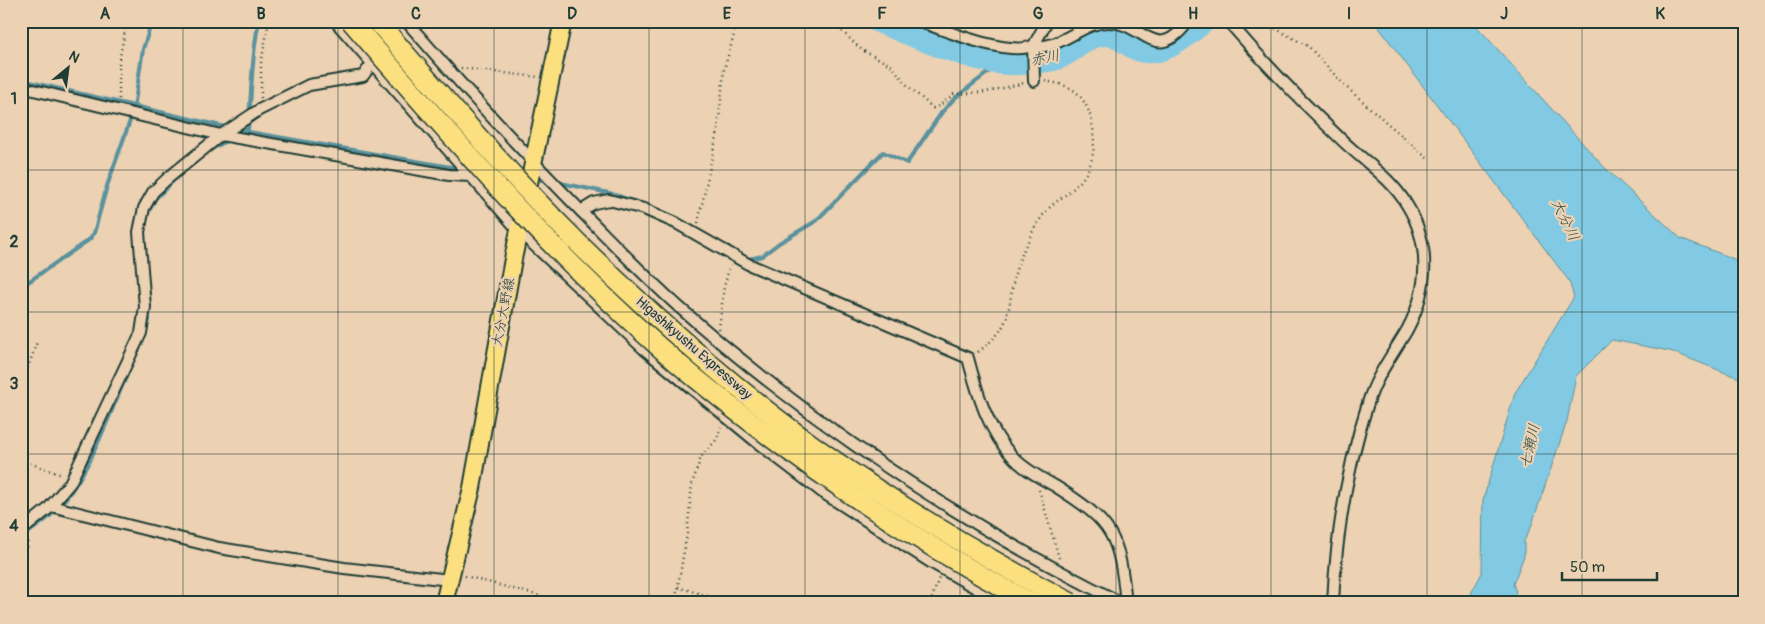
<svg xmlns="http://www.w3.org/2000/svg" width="1765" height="624" viewBox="0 0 1765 624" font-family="Pangolin,'Klee One',sans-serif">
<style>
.water{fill:#82cae3;stroke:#5a929d}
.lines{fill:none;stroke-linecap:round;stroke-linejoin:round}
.stream{stroke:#5a929d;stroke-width:4}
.river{stroke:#82cae3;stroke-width:22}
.street-casing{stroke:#1f3d34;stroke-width:14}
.primary-casing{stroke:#1f3d34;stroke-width:20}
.path{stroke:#1f3d34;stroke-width:2.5;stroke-dasharray:1 4;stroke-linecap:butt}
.street{stroke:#ecd1b3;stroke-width:10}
.primary{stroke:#fce080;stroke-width:16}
.highway-bridge-casing{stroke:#1f3d34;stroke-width:22;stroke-linecap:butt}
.highway-bridge{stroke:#fce080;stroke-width:19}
.grid{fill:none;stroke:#1f3d34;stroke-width:1;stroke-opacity:0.55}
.labels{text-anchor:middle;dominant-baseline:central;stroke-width:4.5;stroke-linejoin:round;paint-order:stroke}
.street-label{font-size:14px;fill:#1f3d34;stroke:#ecd1b3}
.water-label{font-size:15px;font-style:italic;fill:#294b46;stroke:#ecd1b3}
.neatline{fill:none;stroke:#1f3d34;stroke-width:2}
.grid-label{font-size:16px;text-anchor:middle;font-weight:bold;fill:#1f3d34}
</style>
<rect width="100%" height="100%" fill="#ecd1b3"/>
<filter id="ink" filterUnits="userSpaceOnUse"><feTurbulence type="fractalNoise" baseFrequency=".02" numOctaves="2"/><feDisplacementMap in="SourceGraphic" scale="10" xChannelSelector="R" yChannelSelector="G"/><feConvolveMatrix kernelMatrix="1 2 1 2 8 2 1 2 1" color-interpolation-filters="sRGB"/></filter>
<g filter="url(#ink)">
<path class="water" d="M1374,21h98l132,146 76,71 64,25v117l-74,-29 -58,-11 -36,36 -9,45 -36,106 -7,14v15l-11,28 3,8 -6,11h-44l16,-30 1,-73 32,-107 59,-96 -5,-16z"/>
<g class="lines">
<g class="stream">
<path d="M21,80l222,51 219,38"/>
<path d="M134,108l9,-59 9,-28"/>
<path d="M245,130l3,-1c4,-36 3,-72 11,-108"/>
<path d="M208,151l22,-12"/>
<path d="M534,179l15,2"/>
<path d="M556,182l53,11 39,13"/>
<path d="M147,215l8,-16 21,-21"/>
<path d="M743,256l6,3 13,-3 17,-13 37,-22 67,-69 24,11 35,-51 13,-14 44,-34"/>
<path d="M21,287l69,-48 4,-6 13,-47 25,-71"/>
<path d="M145,334l4,-14v-13"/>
<path d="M21,538c10,-8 22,-15 31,-24 36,-34 55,-95 75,-139"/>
</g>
<path class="river" d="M876,21c35,14 85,37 121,42 18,3 40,0 57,-3 18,-4 32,-25 51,-25 12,-1 19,9 30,14 26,12 52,-13 70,-28"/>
<g class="street-casing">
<g id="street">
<path d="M335,21l184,210 125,118 114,94 64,49 110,71 70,40"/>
<path d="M406,21c56,65 114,128 174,189 33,33 65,67 100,98 134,118 282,216 442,295"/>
<path d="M919,21c25,9 92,37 115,24l13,-24"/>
<path d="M1228,21c36,42 75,82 115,120 22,21 48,37 64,64 24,39 22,84 0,125 -14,24 -31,46 -39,73 -21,65 -32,131 -35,200"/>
<path d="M1034,81l-1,-35c29,4 47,-24 76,-24 34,0 46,43 78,1"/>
<path d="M21,87l200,48 228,40 22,1"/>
<path d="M581,211l13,-8 15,-3 35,9 32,14 72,41 220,94c9,34 20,74 46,100 11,12 27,20 41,28 59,37 64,49 71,117"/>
<path d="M51,506l168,42 125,20 106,12"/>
<path d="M21,531l27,-22 22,-26 71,-150 4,-26 -6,-75 5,-24 9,-16 15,-14 53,-43 38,-25 50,-25 54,-9 8,-11"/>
</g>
</g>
<g class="primary-casing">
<path id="primary" d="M444,603l28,-115 41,-229 50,-238"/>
</g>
<g class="path">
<path d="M831,21l31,29 30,16 16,20 25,22 6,-2 15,-12 33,-2 37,-9"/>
<path d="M1151,21l14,8"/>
<path d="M1262,21l47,26 35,38 83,73"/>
<path d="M461,68l77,9"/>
<path d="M261,98v-35l8,-42"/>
<path d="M119,99v-38l8,-40"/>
<path d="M698,223l20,-93 6,-60 14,-49"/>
<path d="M719,329l5,-42 6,-22"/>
<path d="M978,352c31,-24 29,-33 35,-68 2,-15 8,-29 15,-43 6,-13 13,-25 23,-35 12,-10 26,-18 34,-31 14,-21 11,-61 -6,-80 -9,-10 -23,-12 -35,-14"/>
<path d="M21,387l16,-45"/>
<path d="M21,460l41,15"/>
<path d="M1039,490l20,68"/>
<path d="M465,576l102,27"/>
<path d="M21,582l8,-43"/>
<path d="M678,587l53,16"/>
<path d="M675,603l12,-69 5,-50 9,-27 16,-18 4,-12"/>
<path d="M930,603l9,-25"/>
</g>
<use href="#street" class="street"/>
<use href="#primary" class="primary"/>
<g class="highway-bridge-casing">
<g id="highway-bridge">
<path d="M351,21c107,124 216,250 342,355 105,87 218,163 338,227"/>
<path d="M377,21c65,75 130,151 200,221 63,62 130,122 199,176 92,71 193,131 295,185"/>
</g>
</g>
<use href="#highway-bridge" class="highway-bridge"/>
</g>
</g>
<path class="grid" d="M183,21v582M338,21v582M494,21v582M649,21v582M805,21v582M960,21v582M1116,21v582M1271,21v582M1427,21v582M1582,21v582M21,170h1723M21,312h1723M21,454h1723"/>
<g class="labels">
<g class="street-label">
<text transform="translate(503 312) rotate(-79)">大分大野線</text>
<text transform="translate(694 348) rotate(41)">Higashikyushu Expressway</text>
</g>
<g class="water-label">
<text transform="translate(1045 58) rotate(-11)">赤川</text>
<text transform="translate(1565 220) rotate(64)">大分川</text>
<text transform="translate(1530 446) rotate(-77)">七瀬川</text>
</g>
</g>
<rect width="1765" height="624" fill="none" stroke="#ecd1b3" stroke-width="55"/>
<g transform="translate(68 68) rotate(29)" stroke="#ecd1b3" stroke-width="4" paint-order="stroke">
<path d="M0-4L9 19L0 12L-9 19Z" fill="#1f3d34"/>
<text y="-8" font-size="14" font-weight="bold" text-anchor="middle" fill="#1f3d34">N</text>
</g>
<path d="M1562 572v8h95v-8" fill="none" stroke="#1f3d34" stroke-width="2.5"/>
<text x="1570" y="572" font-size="15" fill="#1f3d34" stroke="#ecd1b3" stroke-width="4" paint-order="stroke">50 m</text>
<rect x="28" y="28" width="1710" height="568" class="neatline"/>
<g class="grid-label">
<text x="105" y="19">A</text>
<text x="261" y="19">B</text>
<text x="416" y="19">C</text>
<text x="572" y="19">D</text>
<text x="727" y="19">E</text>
<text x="882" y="19">F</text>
<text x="1038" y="19">G</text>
<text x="1193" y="19">H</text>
<text x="1349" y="19">I</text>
<text x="1504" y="19">J</text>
<text x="1660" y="19">K</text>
<text x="14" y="104">1</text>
<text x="14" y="247">2</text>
<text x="14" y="389">3</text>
<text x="14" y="531">4</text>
</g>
</svg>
